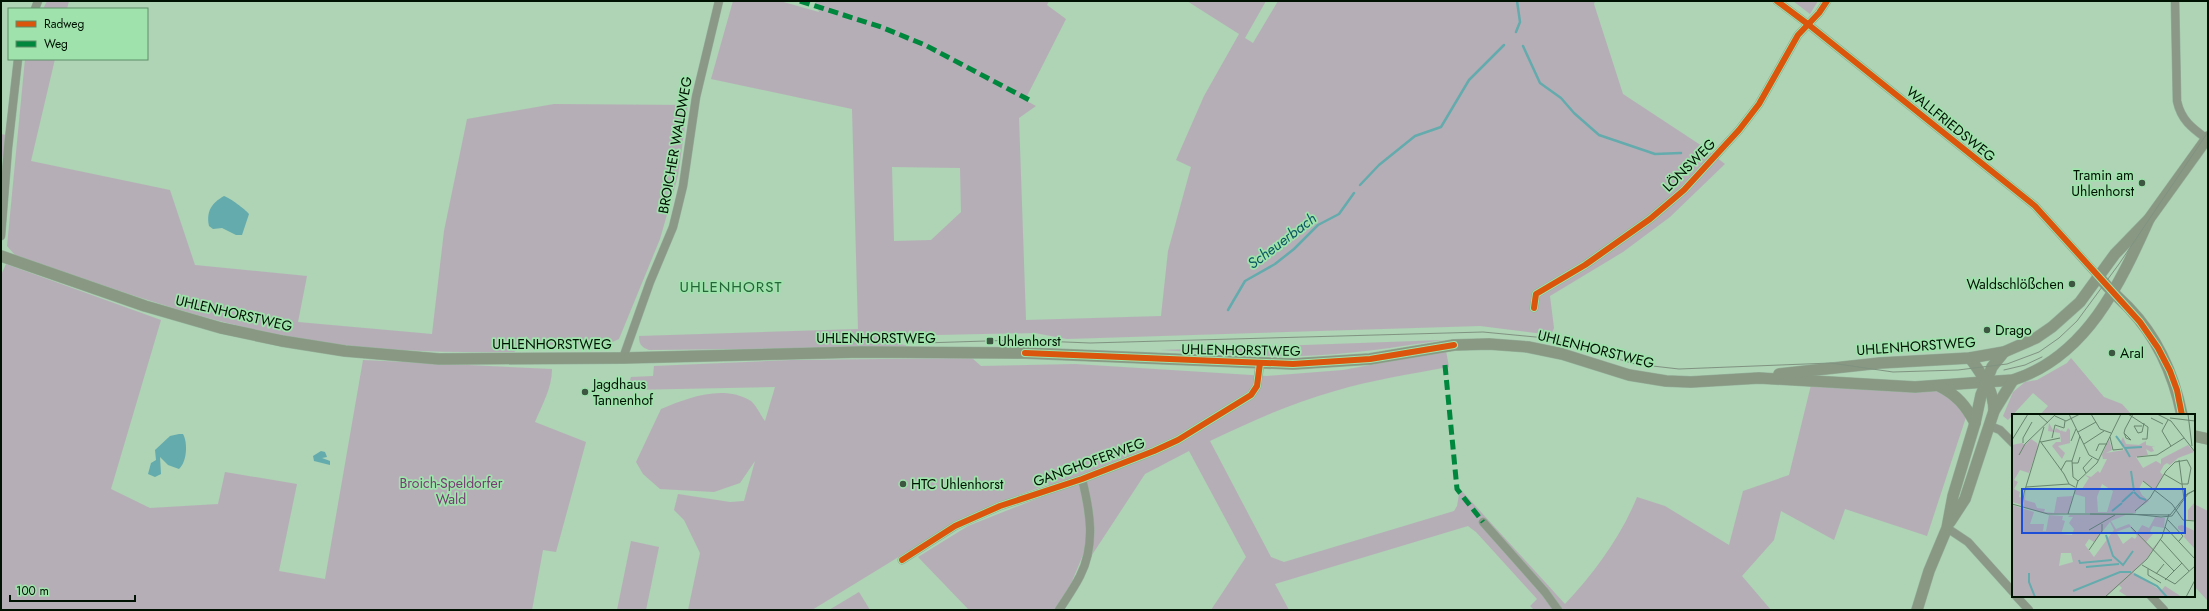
<svg xmlns="http://www.w3.org/2000/svg" width="2209" height="611" viewBox="0 0 2209 611" font-family="Jost,sans-serif">
<style>
.green{fill:#b6aeb6;fill-rule:evenodd}
.water{fill:#64abad}
.lines{fill:none;stroke-linecap:round;stroke-linejoin:round}
.stream{stroke:#64abad;stroke-width:2.5}
.street-casing{stroke:#96b19a;stroke-width:9}
.secondary-casing{stroke:#96b19a;stroke-width:12}
.street{stroke:#8b9887;stroke-width:8}
.secondary{stroke:#889883;stroke-width:11}
.tram{stroke:#809381;stroke-width:1}
.quiet{stroke:#00873e;stroke-width:5;stroke-dasharray:10 5;stroke-linecap:butt}
.cycleway-casing{stroke:#9fe2ac;stroke-width:8}
.cycleway{stroke:#dc550c;stroke-width:6}
.poi-dot{fill:#3d5641;stroke:#9fe2ac;stroke-width:1.5}
.labels{text-anchor:middle;dominant-baseline:central;stroke-width:3.5;stroke-linejoin:round;paint-order:stroke}
.street-label{font-size:14px;fill:#001202;stroke:#9fe2ac}
.poi-label{font-size:14px;fill:#001202;stroke:#9fe2ac;text-anchor:start}
.park-label{font-size:14px;fill:#783b73;stroke:#9fe2ac}
.water-label{font-size:15px;font-style:italic;fill:#0c5762;stroke:#9fe2ac}
.neighbourhood-label{font-size:15px;letter-spacing:1px;fill:#246637;stroke:#9fe2ac}
.inset-river{fill:none;stroke:#64abad;stroke-width:2}
.inset-road{fill:none;stroke:#68866d;stroke-width:1}
.view{fill:#1d4ed8;fill-opacity:0.15;stroke:#1d4ed8;stroke-width:2}
.inset-edge{fill:none;stroke:#001202;stroke-width:2}
</style>
<rect width="100%" height="100%" fill="#aed3b5"/>
<g class="green">
<path d="M47,1h22l-2,8h-24z"/>
<path d="M733,1h47l39,11 -4,-11h234l-2,4 19,14 -41,81 11,6 -17,12 7,202 135,-4 7,-65 23,-84 -15,-7 28,-64 35,-62 -52,-33h79l-21,37 8,5 25,-42h317l-1,3 29,90 76,50 26,20 -55,53 -47,35 -73,44 4,32 -3,7 -71,-9 -413,13 -32,-6 -146,3 4,6 19,5 -263,3c-8,-3 -10,-6 -10,-14l219,-7 -6,-220 -141,-30zM892,167l68,1 1,44 -30,28 -37,1z"/>
<path d="M1793,1h25l-8,13z"/>
<path d="M25,59h30l-24,102 139,29 25,75 112,11 -9,46 134,12 12,-103 23,-112 87,-15 134,1 -10,71 -18,63 -41,100 -11,5 -83,1 -11,7c-65,1 -129,-1 -193,-10 -106,-15 -206,-53 -306,-87l-8,-9z"/>
<path d="M1,134l5,1 -5,33z"/>
<path d="M6,264l155,56 -50,169 39,19 68,-4 7,-32 72,12 -18,87 46,8 38,-219 189,9c0,19 -10,36 -17,53l51,20 -30,110 -13,-2 -11,60h-531v-335z"/>
<path d="M1443,340c-47,7 -95,15 -142,16 -47,1 -94,-3 -140,-6z"/>
<path d="M1446,351l3,16c-39,7 -77,13 -114,24 -44,12 -85,31 -125,50l61,116 13,5 170,-51 3,-5 3,-17 105,115c29,-31 56,-67 72,-107l28,9 64,39 14,-54 46,-16 22,-90 81,6h45l13,5 16,21 -39,119 -82,-27 -11,31 -53,-29 -7,29 -32,36 29,34h-237l-4,-4 7,-7 -61,-67 -8,-6 -193,58 14,26h-78l35,-53 -57,-106 -44,23 -55,84 -7,-3 -13,31 -16,24h-85l-51,-53 50,-31 83,-33 -2,-9 -49,18 -46,21 -142,87h-124l12,-57 -16,-33 -10,-10 4,-16 52,8 14,-1 11,-40 -15,22 -26,9 -54,-3 -17,-15 -7,-12 25,-53c27,-11 62,-25 90,-8 5,4 10,15 14,20l10,-34 -148,3 4,-13 22,-1 1,-10 137,-6 181,-2 9,8 94,-2 192,12 76,-6z"/>
<path d="M2071,358l33,39 18,7 10,11h-92l8,-9 -15,-13 -25,27 -5,-4 10,-24 12,-10 12,-2 30,-17z"/>
<path d="M2194,504l14,7v90l-14,-15z"/>
<path d="M631,541l28,6 -13,63h-29z"/>
<path d="M859,592l11,18h-41z"/>
</g>
<g class="water">
<path d="M224,196c6,2 21,13 25,18l-7,21h-6l-14,-7 -9,1 -4,-3c-3,-15 3,-23 15,-30z"/>
<path d="M179,434h4c5,9 4,28 -4,35l-11,-4 -8,-8 1,17 -6,3 -7,-3 3,-11 5,-3 -1,-10 15,-14z"/>
<path d="M321,451l4,1 2,5 -5,1 8,3v4l-16,-4 -1,-5z"/>
</g>
<g class="lines">
<g class="stream">
<path d="M1516,32l4,-10 -3,-21"/>
<path d="M1523,46l17,37 21,15 13,15 25,22 56,19 26,-1"/>
<path d="M1360,185l19,-20 36,-29 26,-9 28,-47 35,-35"/>
<path d="M1228,310l17,-29 30,-17 19,-15 24,-24 21,-11 15,-21"/>
</g>
<g class="street-casing">
<g id="street">
<path d="M1777,1l32,24 226,181 64,71"/>
<path d="M2175,1l2,100c4,19 15,27 30,38"/>
<path d="M35,9l3,-8"/>
<path d="M1,236l7,-88 10,-89"/>
<path d="M1534,308l2,-14 49,-29 65,-46 34,-29 55,-60 20,-26 39,-69 21,-22 8,-12"/>
<path d="M623,358l27,-76 23,-55 10,-41 13,-89 23,-96"/>
<path d="M1990,426l10,4 13,13"/>
<path d="M1483,522l62,70 13,18"/>
<path d="M1947,528l21,14 45,50"/>
<path d="M902,560l53,-34 45,-20 82,-27 72,-28 24,-11 73,-45 6,-9 3,-23"/>
<path d="M2016,596l13,14"/>
<path d="M2151,596l13,14"/>
<path d="M1059,610c7,-11 15,-22 21,-34 16,-31 10,-65 2,-97"/>
</g>
</g>
<g class="secondary-casing">
<g id="secondary">
<path d="M1,256l144,50 76,22 61,13 63,10 94,8 184,-1 238,-6 164,1 268,11 77,-5 84,-14 35,-1 39,3 34,7 67,21 37,6 25,1 68,-4 156,9 98,-7c73,-23 107,-96 136,-161"/>
<path d="M2099,277c9,11 20,21 30,31 28,29 45,68 53,107"/>
<path d="M1970,358c12,17 24,32 24,53"/>
<path d="M1779,374l101,-11 90,-5 34,-6 32,-14 16,-11 28,-25 35,-48 34,-35 59,-82"/>
<path d="M1939,386c18,9 27,20 36,37"/>
<path d="M2194,436l14,3"/>
<path d="M1950,522l15,-23 29,-88 19,-31"/>
<path d="M1917,610l12,-39 18,-43 6,-32 22,-73 6,-28 11,-28 12,-15"/>
</g>
</g>
<use href="#street" class="street"/>
<use href="#secondary" class="secondary"/>
<g class="tram">
<path d="M924,343l93,-3 73,3 393,-11 63,6 89,26 44,5 152,-6 62,9 65,-2 49,-6 32,-12 20,-14 18,-17 42,-57 89,-132"/>
<path d="M2004,370l21,-5 17,-8"/>
</g>
<g class="quiet">
<path d="M800,1l81,26 44,18 106,56"/>
<path d="M1445,365l12,124 26,33"/>
</g>
<g class="cycleway-casing">
<g id="cycleway">
<path d="M1777,1l32,24 226,181 105,116 18,26 12,23 7,19 5,25"/>
<path d="M1534,308l2,-14 49,-29 65,-46 34,-29 55,-60 20,-26 39,-69 21,-22 8,-12"/>
<path d="M1025,353l268,11 77,-5 84,-14"/>
<path d="M902,560l53,-34 45,-20 82,-27 72,-28 24,-11 73,-45 6,-9 3,-23"/>
</g>
</g>
<use href="#cycleway" class="cycleway"/>
</g>
<g class="poi-dot">
<circle cx="2142" cy="183" r="4"/>
<circle cx="2072" cy="284" r="4"/>
<circle cx="1987" cy="330" r="4"/>
<rect x="986" y="337" width="8" height="8" rx="2"/>
<circle cx="2112" cy="353" r="4"/>
<circle cx="585" cy="392" r="4"/>
<circle cx="903" cy="484" r="4"/>
</g>
<g class="labels">
<g class="street-label">
<text transform="translate(1951 124) rotate(39)">WALLFRIEDSWEG</text>
<text transform="translate(675 145) rotate(-80)">BROICHER WALDWEG</text>
<text transform="translate(1689 165) rotate(-45)">LÖNSWEG</text>
<text transform="translate(234 313) rotate(13)">UHLENHORSTWEG</text>
<text x="876" y="338">UHLENHORSTWEG</text>
<text x="552" y="344">UHLENHORSTWEG</text>
<text transform="translate(1916 346) rotate(-4)">UHLENHORSTWEG</text>
<text transform="translate(1596 349) rotate(14)">UHLENHORSTWEG</text>
<text transform="translate(1241 350) rotate(1)">UHLENHORSTWEG</text>
<text transform="translate(1089 462) rotate(-20)">GANGHOFERWEG</text>
</g>
<g class="poi-label">
<text x="2134" y="175" text-anchor="end">Tramin am<tspan x="2134" dy="16">Uhlenhorst</tspan></text>
<text x="2064" y="284" text-anchor="end">Waldschlößchen</text>
<text x="1995" y="330">Drago</text>
<text x="998" y="341">Uhlenhorst</text>
<text x="2120" y="353">Aral</text>
<text x="593" y="384">Jagdhaus<tspan x="593" dy="16">Tannenhof</tspan></text>
<text x="911" y="484">HTC Uhlenhorst</text>
</g>
<g class="park-label">
<text x="451" y="483">Broich-Speldorfer<tspan x="451" dy="16">Wald</tspan></text>
</g>
<g class="water-label">
<text transform="translate(1282 241) rotate(-37)">Scheuerbach</text>
</g>
<g class="neighbourhood-label">
<text x="731" y="287">UHLENHORST</text>
</g>
</g>
<g transform="translate(2012 414)">
<rect width="183" height="183" fill="#aed3b5"/>
<path d="M37,9l5,9 2,-4 5,3 2,-2 -1,2 4,1 2,-4 2,2v13l-12,3 7,7 -3,6 -10,-13 4,-4h5l-1,-9 -12,-2zM104,21l5,6 2,-4 3,7 13,1 7,-4v4l9,2h-3l2,4 -3,1 -5,-3 2,6 -12,2 7,11 13,-7 5,3v-5l27,-14 6,7 -16,6 -8,7 -3,-2 -3,2 -4,7 3,3 -8,15 -12,-9 -4,8 3,6 7,6 -13,9v3h-51v-16l-11,-3 2,-6 6,1 7,-11 -4,-3 6,2 7,-6 2,2 7,-14h-4l-1,-4 7,-16 3,11 -6,3 18,-3zM90,70l11,7 -6,21h-9l-1,-15zM19,25l6,4 1,4 -9,26 -9,-3 -6,10 4,2 -4,7 6,3 -1,5 4,1 -1,7 -10,-3v-57l10,-2 3,2zM14,73l-1,13 10,3 2,5 8,1 -1,3 10,1 3,-16 16,-1 -5,17 -22,1 -23,-7zM183,88l-1,18h-6v-10zM0,91l22,7 -4,12h14l-1,7h3l3,-16 14,1 -1,4 3,1 -4,13 11,1 2,-6 -5,-6 4,-6h-5l2,-2 58,-1 -17,7 5,8 13,-5 8,9 5,-8 7,3 6,-11 10,1 -1,10 -11,-2 -3,5 3,3 -7,8 6,7 7,-8 -14,20 -12,11 28,19 4,-5 17,11h-54l-9,-6 3,-3 -3,-3 -13,12h-94zM98,108l4,8 -20,27 -9,-12 4,-6 5,3zM118,113l7,9 -2,3 -3,-2 -9,7 -7,-12zM49,139h10l2,9 -14,4zM170,111l13,6v18l-11,-12 1,-4 -7,-4v-3z" fill="#b6aeb6" fill-rule="evenodd"/>
<path class="inset-river" d="M104,22l8,11M118,43l-5,-9 17,-1M119,57l3,20M122,78l6,6 6,2M110,88l11,-10M100,97l10,-8M94,121l7,21 10,9 10,-14M67,146l1,3 32,-3M74,153l33,-3M17,159v9l6,15M122,160l23,12 10,11M61,177l47,-19h11"/>
<path class="inset-road" d="M26,0l10,9M57,0l20,41 9,5M79,0l9,15 11,4M116,0l20,13 -1,12h-5M145,0l14,7 24,31M176,0l4,32M43,2l11,5 14,-7M139,4l12,6M158,4l25,3M156,6l-6,11 9,15M130,12h-8l4,7 4,-1 2,-9M66,18l18,-10M112,19l7,7 -5,-2 -1,-3 -1,-2 1,-4 8,-15M98,23l3,13 10,-1M40,24l3,-13 9,3 1,-7M0,26l16,-26M28,27l24,33 5,10M59,27l5,-12M29,28l19,-4M11,29v-5l9,-16M72,30l20,-13M84,37l3,-7h8M7,41l6,-11 31,-30M125,43l20,-2 27,-17M167,46l5,39M60,49h6l2,-6M49,56l5,-9h6M74,59l-3,-5 9,-10M66,67l-5,-4 -1,-16 8,-25M131,67l29,23 11,16 12,1M14,73l43,-3 6,3M0,90l36,10h84l29,3 11,-1 8,-11M167,92l9,-12 7,-4M10,93l2,-14 20,-66M123,97l15,-13 16,-27 9,-9 12,-2 4,8 -3,16h-7l-17,-10M56,100l10,-33 19,-18 24,-49M78,100l80,1 17,-21 8,-4M156,106l15,16 -4,5M119,113l43,44M153,113l30,32M77,116l26,-15M148,125l29,32M77,136l13,-19v-7M130,151l33,19 20,-18M136,155v6l13,8M144,160l8,-10M153,166l17,-17M93,183l42,-38 15,-22 7,-23M174,183l9,-17"/>
<path class="view" d="M10,75h163v44h-163z"/>
<rect width="183" height="183" class="inset-edge"/>
</g>
<rect width="2209" height="611" fill="none" stroke="#001202" stroke-width="4"/>
<rect x="8" y="8" width="140" height="52" fill="#9fe2ac" stroke="#5f8f68"/>
<rect x="16" y="21" width="20" height="6" fill="#dc550c" stroke="#5f8f68"/>
<text x="44" y="28" font-size="12" fill="#001202">Radweg</text>
<rect x="16" y="41" width="20" height="6" fill="#00873e" stroke="#5f8f68"/>
<text x="44" y="48" font-size="12" fill="#001202">Weg</text>
<path d="M10 595v6h125v-6" fill="none" stroke="#001202" stroke-width="2"/>
<text x="16" y="595" font-size="12" fill="#001202" stroke="#9fe2ac" stroke-width="3" paint-order="stroke">100 m</text>
</svg>
